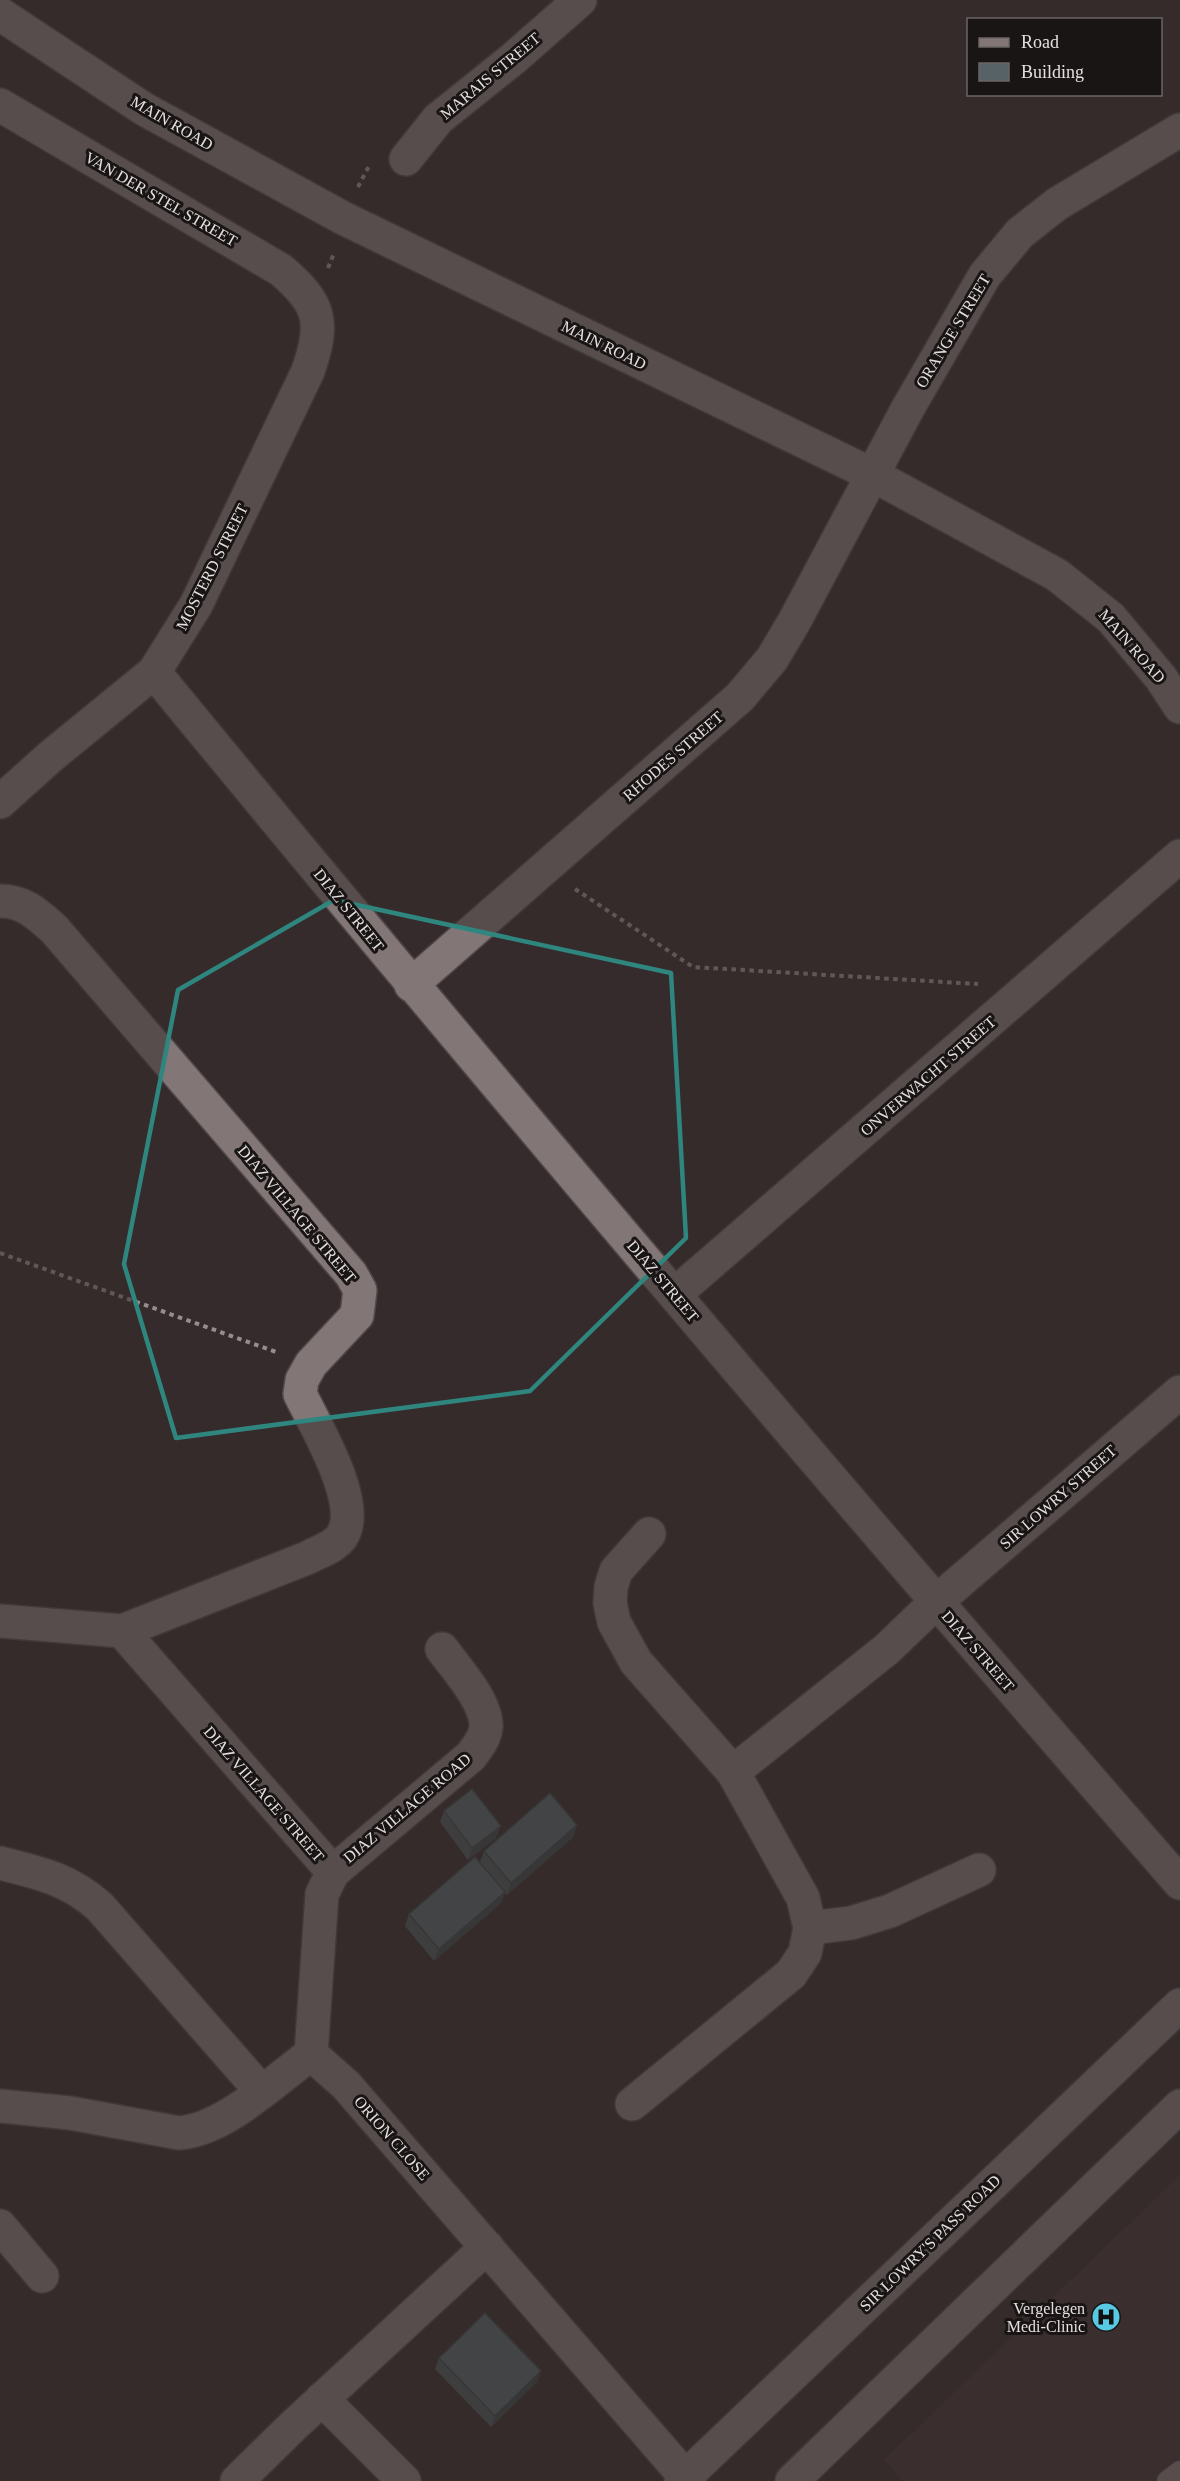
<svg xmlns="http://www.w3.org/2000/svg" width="1180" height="2481" viewBox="0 0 1180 2481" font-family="'Times New Roman',serif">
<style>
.built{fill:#443234}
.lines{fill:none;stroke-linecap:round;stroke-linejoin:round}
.service-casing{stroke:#514849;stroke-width:22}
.minor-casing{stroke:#514849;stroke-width:36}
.secondary-casing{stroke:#514849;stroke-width:36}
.path{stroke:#968e8e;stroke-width:4;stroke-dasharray:4.5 4.5;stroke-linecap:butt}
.service{stroke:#837677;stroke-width:20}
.minor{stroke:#837677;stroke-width:33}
.secondary{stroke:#837677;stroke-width:33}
.wall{fill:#4a5457}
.shaded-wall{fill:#3c4547}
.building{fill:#566265;stroke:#3c4547;stroke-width:1.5}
.marked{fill:none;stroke:#2f867f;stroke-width:4.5;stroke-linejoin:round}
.labels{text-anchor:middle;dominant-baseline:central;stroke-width:6;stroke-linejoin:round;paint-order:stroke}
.street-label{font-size:16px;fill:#e6dfdf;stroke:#191515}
.poi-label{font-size:16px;fill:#e6dfdf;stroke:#191515;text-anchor:end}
</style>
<rect width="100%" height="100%" fill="#352b2c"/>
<path class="built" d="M1180,2175v306h-277l-19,-21z"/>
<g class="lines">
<g class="service-casing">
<path id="service" d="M1167,2481l13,-10"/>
</g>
<g class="minor-casing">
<g id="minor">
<path d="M0,105l281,165c40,34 44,52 27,101l-112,234 -42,67 -104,85 -50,45"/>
<path d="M406,159l32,-40 76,-61 66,-58"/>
<path d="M154,672c336,409 679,812 1026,1211"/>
<path d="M0,901c24,0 37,13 54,28l297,345 9,16 -3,25 -46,49 -9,16 -2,14c15,31 63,110 42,142 -7,11 -24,16 -35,22l-185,73 -122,-10"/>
<path d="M411,985l329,-288 32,-38 22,-37 114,-214 77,-133 35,-42 37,-29 123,-74"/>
<path d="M675,1294l505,-438"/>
<path d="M649,1534l-33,37 -5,16 -1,16 4,19 22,40 97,110"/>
<path d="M122,1631l211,241"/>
<path d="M0,1863c40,10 69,16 100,44l161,184"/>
<path d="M810,1928l41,-5 39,-12 89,-41"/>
<path d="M311,2054l11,-160 11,-22 138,-116c7,-9 14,-18 15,-29 1,-25 -30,-59 -44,-78"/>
<path d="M632,2104l159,-130 14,-21 5,-25 -7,-30 -70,-126 154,-123 49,-47 244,-210"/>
<path d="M0,2106l70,7 109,20c45,-3 95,-52 132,-79l35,31 343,396"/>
<path d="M0,2226l42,50"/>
<path d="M322,2399l82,82"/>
<path d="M237,2481l55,-54 195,-180"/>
</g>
</g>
<g class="secondary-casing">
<g id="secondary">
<path d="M0,14l144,95 199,109 530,257 184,100 54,43 50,60 19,29"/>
<path d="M681,2481l499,-476"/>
<path d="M792,2481l388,-375"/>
</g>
</g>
<g class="path">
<path d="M358,187l12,-23"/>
<path d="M328,268l6,-15"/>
<path d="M575,889l118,78 285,17"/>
<path d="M0,1253l276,99"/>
</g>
<use href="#service" class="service"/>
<use href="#minor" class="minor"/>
<use href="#secondary" class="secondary"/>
</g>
<g class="wall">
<path d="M444,1811l52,27 -28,22 -28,-38z"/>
<path d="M573,1837l-66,58 -2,-2 -4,10 -67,58 -29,-35 4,-12 71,-52 4,-11z"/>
<path d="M439,2358l102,13 -4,11 -46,45 -56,-58z"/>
</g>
<g class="shaded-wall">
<path d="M577,1825l-4,12 -66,58 4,-12z"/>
<path d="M501,1826l-5,12 -28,22 4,-12z"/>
<path d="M505,1892l-4,11 -67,58 5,-12z"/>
<path d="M541,2371l-4,11 -46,45 4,-11z"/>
</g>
<g class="building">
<path d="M472,1789l29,37 -29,22 -28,-37z"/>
<path d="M550,1793l27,32 -66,58 -27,-32z"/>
<path d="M475,1857l30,35 -66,57 -30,-35z"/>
<path d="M485,2313l56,58 -46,45 -56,-58z"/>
</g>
<path d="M0 0H1180V2481H0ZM334,900l337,73 15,265 -156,153 -354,47 -52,-174 54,-274z" fill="#352b2c" fill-opacity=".55" fill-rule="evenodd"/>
<path class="marked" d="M334,900l337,73 15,265 -156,153 -354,47 -52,-174 54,-274z"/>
<defs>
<g id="hospital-disc" transform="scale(1.5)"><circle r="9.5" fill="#58c9e3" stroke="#191515"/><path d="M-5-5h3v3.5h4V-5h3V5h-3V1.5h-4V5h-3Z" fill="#111"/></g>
</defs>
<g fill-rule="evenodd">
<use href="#hospital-disc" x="1106" y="2317"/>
</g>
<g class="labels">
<g class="street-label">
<text transform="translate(490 76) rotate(-40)">MARAIS STREET</text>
<text transform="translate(172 123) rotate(30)">MAIN ROAD</text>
<text transform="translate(161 199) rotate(30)">VAN DER STEL STREET</text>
<text transform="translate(953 331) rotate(-59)">ORANGE STREET</text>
<text transform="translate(604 345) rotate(26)">MAIN ROAD</text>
<text transform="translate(212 567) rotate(-63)">MOSTERD STREET</text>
<text transform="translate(1132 646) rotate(49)">MAIN ROAD</text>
<text transform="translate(673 756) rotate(-41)">RHODES STREET</text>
<text transform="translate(349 910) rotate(51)">DIAZ STREET</text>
<text transform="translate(928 1076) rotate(-41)">ONVERWACHT STREET</text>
<text transform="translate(297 1214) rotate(50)">DIAZ VILLAGE STREET</text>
<text transform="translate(663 1281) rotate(50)">DIAZ STREET</text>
<text transform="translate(1058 1497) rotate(-41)">SIR LOWRY STREET</text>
<text transform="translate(978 1651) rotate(49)">DIAZ STREET</text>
<text transform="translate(264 1794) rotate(49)">DIAZ VILLAGE STREET</text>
<text transform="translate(407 1808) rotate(-40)">DIAZ VILLAGE ROAD</text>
<text transform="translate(392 2138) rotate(49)">ORION CLOSE</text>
<text transform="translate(930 2243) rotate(-44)">SIR LOWRY'S PASS ROAD</text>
</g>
<g class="poi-label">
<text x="1085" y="2308">Vergelegen<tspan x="1085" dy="18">Medi-Clinic</tspan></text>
</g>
</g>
<rect x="967" y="18" width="195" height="78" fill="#191515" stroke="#6b6666" stroke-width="1.5"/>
<rect x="979" y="38" width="30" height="9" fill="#837677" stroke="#6b6666" stroke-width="1.5"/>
<text x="1021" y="48" font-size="18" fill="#e6dfdf">Road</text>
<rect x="979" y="63" width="30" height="18" fill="#566265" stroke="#6b6666" stroke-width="1.5"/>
<text x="1021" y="78" font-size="18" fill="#e6dfdf">Building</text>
</svg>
